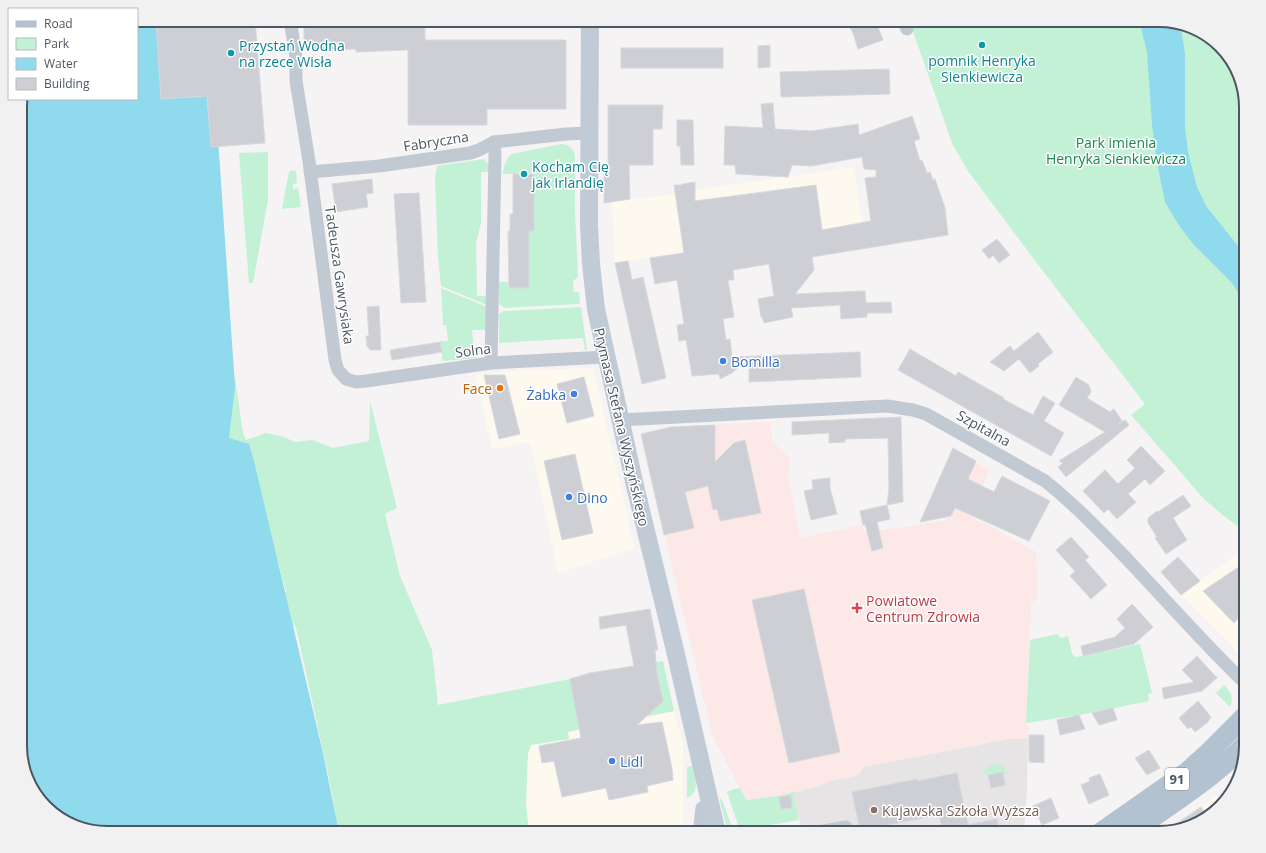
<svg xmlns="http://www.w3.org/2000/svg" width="1266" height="853" viewBox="0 0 1266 853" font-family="'Open Sans',sans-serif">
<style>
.commercial{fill:#fdf9ef}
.education{fill:#e6e4e5}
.medical{fill:#fce8e6}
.green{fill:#c3f1d5;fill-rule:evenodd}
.water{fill:#90daee}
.building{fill:#cdcfd5;stroke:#d7d9de}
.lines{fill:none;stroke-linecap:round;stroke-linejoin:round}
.minor{stroke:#c1cad2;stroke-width:13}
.secondary{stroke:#c1cbd6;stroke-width:18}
.primary{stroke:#b3c2d1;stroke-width:20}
.culture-dot{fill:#0f9aa8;stroke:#fff;stroke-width:1.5}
.shop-dot{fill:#3f7fe0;stroke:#fff;stroke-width:1.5}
.food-dot{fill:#e8710a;stroke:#fff;stroke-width:1.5}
.health-dot{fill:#e0444e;stroke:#fff;stroke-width:1.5}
.education-dot{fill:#8d6e63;stroke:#fff;stroke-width:1.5}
.labels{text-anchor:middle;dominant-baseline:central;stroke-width:3;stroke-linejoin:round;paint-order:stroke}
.shield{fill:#fff;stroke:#808990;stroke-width:1}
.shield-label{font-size:13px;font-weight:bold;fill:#4a5661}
.culture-label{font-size:14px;fill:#0d838f;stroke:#fff;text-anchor:start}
.street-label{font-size:14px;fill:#4a5661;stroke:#fff}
.park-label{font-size:14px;fill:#17864f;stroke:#fff}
.shop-label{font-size:14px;fill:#366cbe;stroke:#fff;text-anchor:start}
.food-label{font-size:14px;fill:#c56008;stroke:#fff;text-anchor:end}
.health-label{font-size:14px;fill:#be3a42;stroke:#fff;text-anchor:start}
.education-label{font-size:14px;fill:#785e54;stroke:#fff;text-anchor:start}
.rim{fill:none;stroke:#4a5661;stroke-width:2}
</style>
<rect width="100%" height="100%" fill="#f5f3f3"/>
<g class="commercial">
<path d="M854,167l8,56 -247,40 -3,-61 64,-8 19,-4z"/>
<path d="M593,368l42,180 -77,25 -28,-131 -38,7 -17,-75 50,-4z"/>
<path d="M1245,548l1,1v109l-7,-6h-2l-56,-57z"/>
<path d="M674,711l9,33v89h-154l-3,-30 2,-50 3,-8 38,-6 -2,-7z"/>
<path d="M1218,795l2,9 -13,12 -6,-9z"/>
</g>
<path class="education" d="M1009,739h19l-1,50 -3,44h-222l-8,-41 25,-6 11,-5 26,-5 4,-3 3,-6z"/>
<path class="medical" d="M771,422l1,19 18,18 -2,16 12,63 63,-13 1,8 80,-12 7,-5 24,-54 15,8 -23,44 69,38 1,46 -6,6 -5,119 3,3 -1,13h-19l-146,28 -3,6 -4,3 -26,5 -11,5 -40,10 -33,4 -34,-66 -71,-300 30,-7z"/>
<g class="green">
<path d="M137,20l95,337 11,76 3,7 20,-7 15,3 14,6 17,-2 21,8 36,-7 1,-40 27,107 -12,6 15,62 32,74 6,55 132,-26 20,-6 73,-12 11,50 -106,21 1,7 -38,6 -3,8 -2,50 3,30h-422l-49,-15 -26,-29 -12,-37v-651l1,-2h116zM266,519l20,73 -5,-1zM295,624l3,12 38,175 -48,-175z"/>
<path d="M909,20h250l49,15 26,29 12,43v425l-21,-15 -21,-18 -73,-84 14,-11 -112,-146 -65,-87 -16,-28z"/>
<path d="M561,144c7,0 12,4 14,11v56l3,66 -5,4 1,11h5l1,12 -75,4 -6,-4v-22h9l1,6h20v-57h5v-57h-31c1,-8 2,-15 9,-20z"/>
<path d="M268,152v48l-15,83h-4l-10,-130z"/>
<path d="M484,159l5,6 2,7h-10v51l-5,20 1,53h10v9l-46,-19 -3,-29 -3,-80 2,-11z"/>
<path d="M291,170l5,1 1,12 -4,1v5l5,-1 3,19 -19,2 7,-37z"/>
<path d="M441,288l46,19v23h-15l2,20 8,1 -6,7 -33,3 -3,-20h8l-2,-16h-3z"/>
<path d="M581,307l6,43h-2l-2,-12 -84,5v-29l5,-3z"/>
<path d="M1057,634l4,4 7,-2 4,17 3,4 8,-1 57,-12 12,49 -4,1 1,7 -59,12 -64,10 4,-83z"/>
<path d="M1224,685c7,7 10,13 6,22l-14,-14z"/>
<path d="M992,764c7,0 13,2 15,10h-4v-2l-19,3 1,-6z"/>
<path d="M693,766c2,12 8,26 -6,32v-31z"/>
<path d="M740,788l6,12 33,-4 15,-4 5,28 -56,10 -4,-2 -12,-36 5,-2z"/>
<path d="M721,797l13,36h-6l-8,-32z"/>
<path d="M800,826l1,4 -19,3h-21z"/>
</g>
<g class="water">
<path d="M137,20h73l25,367 -6,51 20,6 5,17 69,292 16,80h-232l-49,-15 -26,-29 -12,-37v-651l1,-2h116z"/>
<path d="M1139,20h20l22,8 4,26v74l3,24 9,35 9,19 40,50v49l-14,-22 -39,-39 -15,-20 -13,-22 -8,-39 -5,-38 -5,-73z"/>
</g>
<g class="building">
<path d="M156,20h99l10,123 -54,4 -4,-51 -46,3z"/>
<path d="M304,20h121v20h141v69h-79v16h-79v-75l-52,2v-3l-45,1v-4h-7z"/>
<path d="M846,20h27l3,8 2,-1 5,13 -25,9 -5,-16z"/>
<path d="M770,45v22l-12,1v-22z"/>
<rect x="621" y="48" width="102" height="20"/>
<path d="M889,69l1,25 -109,3 -1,-25z"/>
<path d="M773,103l2,26 36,2 47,-7 1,11 53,-19 8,23 -6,2 6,20 2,-1 5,13 3,-1 3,8 2,-1 10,29 3,27 -136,22 2,13 -19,24 70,-3 1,12 25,-1 1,11h-25v4l-26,2 -1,-14 -49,3 2,9 -29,6 -2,-6h-1l-3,-18 16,-3 -5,-32 -36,6 1,10h-6l6,37 -11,2 3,21 4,-1 2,18 128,-5 1,25 -112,5v-24l-17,15 -12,6 -1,-5 -27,2 -6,-36 -7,1 -2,-16 7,-1 -7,-44 -22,4 -5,-26 34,-5 -10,-68h8v-1l13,-2v19l121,-16 6,45 49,-9 -6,-43 11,-1v-7l-12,-1 -2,-12 -51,9 -19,-1 -4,12 -52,-3 -1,-9h-11l1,-39 38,2 -2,-24z"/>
<path d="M608,105h55l-1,24h-9v36h-24l1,34 -26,4v-37h4z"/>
<path d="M677,120h16l1,45h-13l-1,-19h-3z"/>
<path d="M513,174h21v57h-5v57h-20l-1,-57h2v-17h3z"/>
<path d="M372,179l1,14 -7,1 2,13 -32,5 -4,-28z"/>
<path d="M419,193l7,109 -25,1 -7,-109z"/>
<path d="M997,239l13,16 -11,8 -6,-8 -4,4 -7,-9z"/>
<path d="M628,261l4,19 11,-3 23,101 -24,6 -27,-121z"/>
<path d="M379,306l2,44h-11l-3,-4 -1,-10h3l-2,-29z"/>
<path d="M1038,332l15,20 -15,12 1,2 -9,7 -11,-14 -15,12 -14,-9 20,-16 4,5z"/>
<path d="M440,342l2,10 -50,8 -2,-10z"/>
<path d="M910,349l46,27 2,-4 46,26 -1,1 30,16 10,-19 12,7 -11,18 20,12 -13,23 -153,-86z"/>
<path d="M484,375h21l15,59 -21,5z"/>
<path d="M584,377l10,39 -27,7 -10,-39z"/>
<path d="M1076,377l13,8 2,7 -4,6 23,14 4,-3 8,12 -4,3 7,-4 4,5 -63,52 -8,-10 5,-4 -4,-2 46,-29 -46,-27z"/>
<path d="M901,417l2,85 -16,3 2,-17 -1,-50 -43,1v3l-16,1v-10l-37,2v-13z"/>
<path d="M715,425v37l19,-19 11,-3 16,73 -41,8 -3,-12 -4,1 -5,-24 -23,6 9,36 -30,7 -23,-101 30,-7z"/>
<path d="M1141,446l24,25 -15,14 -5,-6 -17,15 8,8 -19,17 -9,-10 -4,4 -21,-22 22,-21 13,14 17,-16 -8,-8z"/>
<path d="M953,448l23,13 -8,18 26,13 8,-16 48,25 -21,40 -74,-33 -4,8 -31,6z"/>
<path d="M575,454l18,79 -31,7 -18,-79z"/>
<path d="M830,478v10l7,26 -26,6 -7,-29 9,-2 -1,-9z"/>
<path d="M1183,495l8,11 -18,12 14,22 -21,14 -11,-16 2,-1 -9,-14v-5l9,-7 1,1z"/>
<path d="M887,505l3,14 -13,3 6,26 -11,3 -7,-27 -2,1 -3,-14z"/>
<path d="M1071,537l18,20 -4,3 22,25 -16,14 -21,-23 5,-5 -19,-21z"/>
<path d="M1178,557l22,24 -19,14 -20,-23z"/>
<path d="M1246,562v48l-12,13 -31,-32z"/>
<path d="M804,589l36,163 -51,11 -37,-163z"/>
<path d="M1132,604l21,23 -19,17 -51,12 -2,-10 34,-9 10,-9 -8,-9z"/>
<path d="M650,609l8,41h-3l2,24 6,27 -26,24 25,-3 10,46 1,12 -26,6 1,6 -39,8 -3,-12 -44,9 -8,-36 -12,2 -3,-17 42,-8 -11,-59 20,-6 44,-7 -8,-41 -26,4 -1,-12z"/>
<path d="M1197,656l19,21h2l-16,14 -38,8 -2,-11 32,-6 -12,-12z"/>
<path d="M1198,701l13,16 -3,5 -13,10 -4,-5 -3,2 -9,-11z"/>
<path d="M1113,708l4,12 -18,5 -7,-12z"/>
<path d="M1079,715l6,14 -25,6 -3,-15z"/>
<path d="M1029,735h15v28l-15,-1z"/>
<path d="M1149,750l11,18 -13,7 -12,-17z"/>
<path d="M1003,772l2,13 -14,3 -3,-13z"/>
<path d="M957,773l11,52 29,-6 3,14h-57l-4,-18 -79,15 -8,-38 65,-13v2z"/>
<path d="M1100,774l9,21 -20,9 -8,-19 9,-4 -1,-3z"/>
<path d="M791,795l1,13 -11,1 -2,-12z"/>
<path d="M1051,798l8,20 -17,7 -9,-19z"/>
<path d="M1201,807l6,9 -9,8 -31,7v-1z"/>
</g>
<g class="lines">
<g class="minor">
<path d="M290,20l6,37v24l13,80 26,199 3,10 8,9 10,3 10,-1 125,-18 115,-6"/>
<path d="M903,20l4,9"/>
<path d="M310,172l69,-6 91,-13 9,-3 15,-8 72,-8 24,-1"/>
<path d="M491,363l4,-208 -1,-13"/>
<path d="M620,420l267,-14 26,4 13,4 119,67c29,23 55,50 81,77 40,42 78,86 120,126"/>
<path d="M699,833l3,-25 8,-3"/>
<path d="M813,833l33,-6"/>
</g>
<path class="secondary" d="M590,20l-1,204 2,40 5,45 39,177 39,160 43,187"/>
<g class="primary">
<path d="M1100,833l87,-61 20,-18 39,-39"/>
<path d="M1130,833c40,-28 82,-54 116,-89"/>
</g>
</g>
<g class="culture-dot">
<circle cx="982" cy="45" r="4"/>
<circle cx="231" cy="53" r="4"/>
<circle cx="524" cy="174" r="4"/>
</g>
<g class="shop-dot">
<circle cx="723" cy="361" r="4"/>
<circle cx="574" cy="394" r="4"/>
<circle cx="569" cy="497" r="4"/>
<circle cx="612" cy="761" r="4"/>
</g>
<circle class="food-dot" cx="500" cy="388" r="4"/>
<path class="health-dot" d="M855 602h4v4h4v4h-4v4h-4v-4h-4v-4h4z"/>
<circle class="education-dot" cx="874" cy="810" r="4"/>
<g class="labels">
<rect class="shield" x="1165" y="768" width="24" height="22" rx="3"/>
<g class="shield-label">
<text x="1177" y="779">91</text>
</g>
<g class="culture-label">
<text x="239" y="45">Przystań Wodna<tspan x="239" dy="16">na rzece Wisła</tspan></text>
<text x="982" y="60" text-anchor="middle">pomnik Henryka<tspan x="982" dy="16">Sienkiewicza</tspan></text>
<text x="532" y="166">Kocham Cię<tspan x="532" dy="16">jak Irlandię</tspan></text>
</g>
<g class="street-label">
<text transform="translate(436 141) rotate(-9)">Fabryczna</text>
<text transform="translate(340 275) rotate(82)">Tadeusza Gawrysiaka</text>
<text transform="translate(473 350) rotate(-7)">Solna</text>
<text transform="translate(622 427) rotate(77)">Prymasa Stefana Wyszyńskiego</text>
<text transform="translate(984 428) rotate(29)">Szpitalna</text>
</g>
<g class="park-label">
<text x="1116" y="142">Park imienia<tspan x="1116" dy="16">Henryka Sienkiewicza</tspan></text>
</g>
<g class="shop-label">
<text x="731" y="361">Bomilla</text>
<text x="566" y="394" text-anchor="end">Żabka</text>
<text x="577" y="497">Dino</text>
<text x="620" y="761">Lidl</text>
</g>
<g class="food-label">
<text x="492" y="388">Face</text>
</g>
<g class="health-label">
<text x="866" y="600">Powiatowe<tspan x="866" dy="16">Centrum Zdrowia</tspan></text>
</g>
<g class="education-label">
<text x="882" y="810">Kujawska Szkoła Wyższa</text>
</g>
</g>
<path d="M0 0H1266V853H0ZM107 27H1159A80 80 0 0 1 1239 107V746A80 80 0 0 1 1159 826H107A80 80 0 0 1 27 746V107A80 80 0 0 1 107 27Z" fill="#f1f1f2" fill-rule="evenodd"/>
<path class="rim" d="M107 27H1159A80 80 0 0 1 1239 107V746A80 80 0 0 1 1159 826H107A80 80 0 0 1 27 746V107A80 80 0 0 1 107 27Z"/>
<rect x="8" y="8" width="130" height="92" fill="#ffffff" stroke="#b7bbc0"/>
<rect x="16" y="21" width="20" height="6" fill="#b3c2d1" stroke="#b7bbc0"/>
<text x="44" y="28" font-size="12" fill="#4a5661">Road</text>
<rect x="16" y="38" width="20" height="12" fill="#c3f1d5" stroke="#b7bbc0"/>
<text x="44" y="48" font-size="12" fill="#4a5661">Park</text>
<rect x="16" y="58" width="20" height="12" fill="#90daee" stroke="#b7bbc0"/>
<text x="44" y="68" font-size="12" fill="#4a5661">Water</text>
<rect x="16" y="78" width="20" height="12" fill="#cdcfd5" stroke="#b7bbc0"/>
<text x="44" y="88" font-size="12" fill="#4a5661">Building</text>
</svg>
